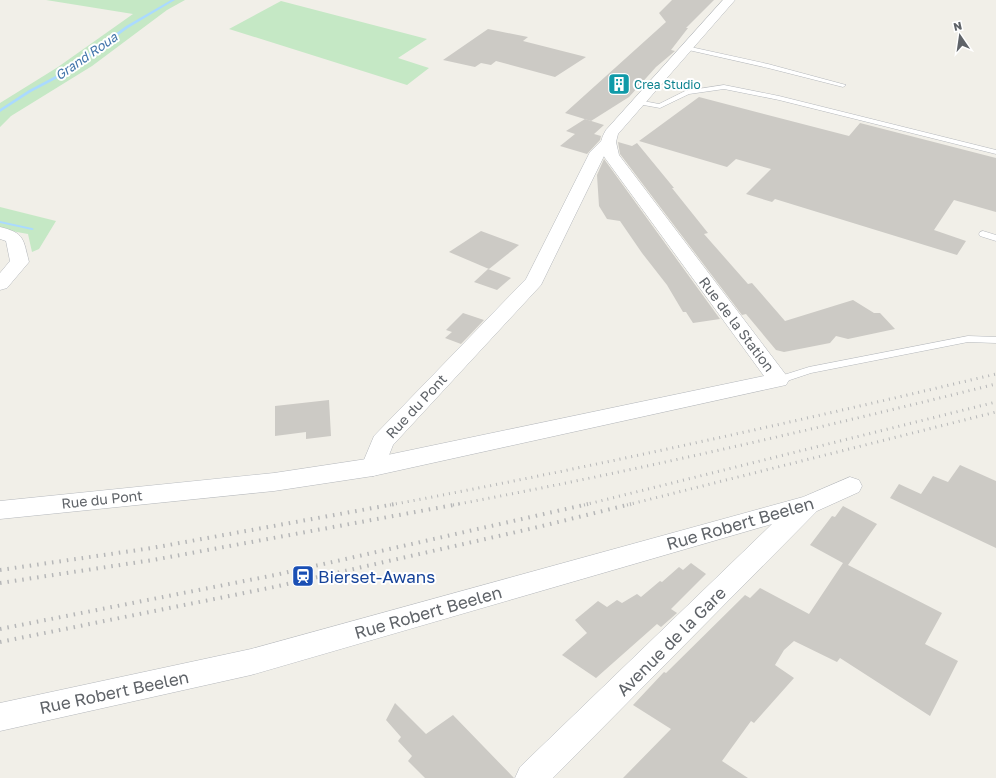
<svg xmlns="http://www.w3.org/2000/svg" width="996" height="778" viewBox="0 0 996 778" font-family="'Golos Text',sans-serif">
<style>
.green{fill:#c5e8c5}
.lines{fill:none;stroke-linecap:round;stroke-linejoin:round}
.stream{fill:#aadaff;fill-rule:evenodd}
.building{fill:#cccac5}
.service-casing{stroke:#b5b8bc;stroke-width:1}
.minor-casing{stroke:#b5b8bc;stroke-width:1}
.tertiary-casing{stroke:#b5b8bc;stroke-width:1}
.service{fill:#fff;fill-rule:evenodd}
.minor{fill:#fff;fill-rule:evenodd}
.tertiary{fill:#fff;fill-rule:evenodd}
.rail-far1{stroke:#b6b7b8;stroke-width:3;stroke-dasharray:1 5;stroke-linecap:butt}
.rail{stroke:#b6b7b8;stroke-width:4;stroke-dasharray:1.5 6;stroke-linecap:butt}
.labels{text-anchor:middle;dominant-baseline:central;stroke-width:4;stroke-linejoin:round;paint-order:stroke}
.far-culture-label{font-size:12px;fill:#0d838f;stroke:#fff;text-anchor:start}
.far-water-label{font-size:13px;font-style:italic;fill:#4174aa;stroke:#fff}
.street-label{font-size:14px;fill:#5f6368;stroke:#fff}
.near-street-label{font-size:17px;fill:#5f6368;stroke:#fff}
.near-transit-label{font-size:17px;fill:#164399;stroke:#fff;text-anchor:start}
</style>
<rect width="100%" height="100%" fill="#f1efe8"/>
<g class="green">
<path d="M46,0h139l-18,10 -75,56 -81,50 -11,11v-24l58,-36 75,-53z"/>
<path d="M281,1l146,38 -29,19 31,10 -22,17 -178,-56z"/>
<path d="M0,207l56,14 -17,28 -7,3 -4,-18 -28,-5z"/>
</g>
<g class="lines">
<g class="stream">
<path d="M171,0h4l-47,28 -59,44 -38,20 -31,20v-3l29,-19 38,-20 59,-44z"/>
<path d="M0,221l32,7 2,1 -2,1 -32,-7z"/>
</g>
</g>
<g class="building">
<path d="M672,0h42l-28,28h2l-17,22 4,1 -19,16 -27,30 -38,24 -26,-8 101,-91 -7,-9z"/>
<path d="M488,29l40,8 -5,4 63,16 -31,20 -59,-16 -5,4 -10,-2 -6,4 -32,-7z"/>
<path d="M699,97l150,39 11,-13 136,35v54l-42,-12 -20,30 32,11 -9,14 -182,-56 -3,3 -26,-8 25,-25 -35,-10 -9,8 -88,-26z"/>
<path d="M585,119l19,6 -10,9 7,2 -1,4 -13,14 -27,-8 15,-12 -9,-3z"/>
<path d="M618,142l14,4 5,-3 37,45h-2l36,45 -4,1 44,50 4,-1 33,38 68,-21 21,13h6l15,16 -47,10 -12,-3 -6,7 -46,9 -8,-2 -30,-36 -4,1 -122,-161z"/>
<path d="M604,159l116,160 -27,4 -7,-11h-3l-16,-27 -25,-32 -22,-32 -13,-2 -8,-13 -2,-31z"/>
<path d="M481,231l38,14 -30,24 -40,-17z"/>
<path d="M488,269l23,9 -14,12 -23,-8z"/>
<path d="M463,313l21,7 -23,24 -16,-6 7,-6 -6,-2z"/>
<path d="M329,400l2,36 -25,3v-7l-31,4v-30z"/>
<path d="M960,465l36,16v67l-106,-50 9,-14 22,10 12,-18 15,6z"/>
<path d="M843,506l34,18 -29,41 94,48 -17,31 33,17 -28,55 -90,-58 -3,4 -43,-21 -10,9 -9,15 19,13 -40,45 -3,-2 -29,40 26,17h-125l48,-49 -38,-24 31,-33 2,1 79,-78 5,3 10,-10 49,26 34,-51 -33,-18 22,-29 3,1z"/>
<path d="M691,563l15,11 -35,35 6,4 -16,14 -4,-3 -61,54 -34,-23 25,-22 -12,-13 23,-19 9,6 10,-7 5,3 15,-9 4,3 19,-16 2,1 17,-15 4,3z"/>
<path d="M395,703l31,31 27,-19 61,63h-89l-17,-17 4,-5 -14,-15 3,-4 -15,-17z"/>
</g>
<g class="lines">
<g class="service-casing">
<g id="service">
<path d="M686,46l82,18 78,21 -3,2 -75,-19 -84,-19 -1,-1z"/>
<path d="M724,85l55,11 217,54v4l-217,-54 -55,-11 -35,5 -29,14 -22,-4 -4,-2 4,-2 21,4 26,-13z"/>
<path d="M983,231l13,4v6l-16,-5 -1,-2 1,-2z"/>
<path d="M968,336l28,1v6l-28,-1 -157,31 -33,11 -4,-2 -1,-2 1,-2 35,-11z"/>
</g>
</g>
<g class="minor-casing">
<g id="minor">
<path d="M608,137l5,2 3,3 -11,12 -64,131 -148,160 -11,28 -9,3 -9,-3 -3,-6 13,-31 152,-157 64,-127 13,-13z"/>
<path d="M0,227c25,6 23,12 29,35l-22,26 -7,2v-17l10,-12 -4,-20 -6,-2z"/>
<path d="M850,477l9,3 3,6 -3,6 -42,19 -264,267h-38l5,-11 252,-243 -521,151 -251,56v-28l251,-54 552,-152z"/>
</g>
</g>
<g class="tertiary-casing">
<path id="tertiary" d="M723,0h12l-117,134 -2,8 3,13 167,220 3,5 -3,5 -413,91 -99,15 -274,28v-18l274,-28 99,-15 391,-82 -159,-218c-6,-9 -5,-19 1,-28z"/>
</g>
<use href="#service" class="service"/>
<use href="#minor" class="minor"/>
<use href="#tertiary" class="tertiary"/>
<g class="rail-far1">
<path d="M390,505c203,-38 405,-83 606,-131"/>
<path d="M453,505c183,-34 363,-76 543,-121"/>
<path d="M584,505l412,-103"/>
<path d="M627,505l369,-93"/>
</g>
<g class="rail">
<path d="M0,570l152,-22 243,-44"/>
<path d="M0,583l153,-23 306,-56"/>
<path d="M0,629l275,-54 313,-71"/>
<path d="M0,642l274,-55 260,-59 97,-24"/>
</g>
</g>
<defs>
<g id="building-square" transform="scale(1.15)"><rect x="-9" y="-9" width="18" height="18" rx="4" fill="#0f9aa8" stroke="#fff"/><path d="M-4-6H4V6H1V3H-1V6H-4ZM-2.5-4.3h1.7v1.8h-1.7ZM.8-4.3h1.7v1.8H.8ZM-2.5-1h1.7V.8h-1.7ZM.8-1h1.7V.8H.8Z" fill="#fff"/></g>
<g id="station-square" transform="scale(1.15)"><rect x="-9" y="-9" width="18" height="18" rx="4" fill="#1a4fb4" stroke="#fff"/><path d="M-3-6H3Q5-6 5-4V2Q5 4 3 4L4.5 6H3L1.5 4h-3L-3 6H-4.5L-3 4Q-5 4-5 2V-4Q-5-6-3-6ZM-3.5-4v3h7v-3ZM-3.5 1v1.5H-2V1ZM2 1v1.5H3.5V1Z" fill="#fff"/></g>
</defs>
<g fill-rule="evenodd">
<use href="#building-square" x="619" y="84"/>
<use href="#station-square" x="303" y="576"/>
</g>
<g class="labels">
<g class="far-culture-label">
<text x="634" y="84">Crea Studio</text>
</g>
<g class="far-water-label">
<text transform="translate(86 56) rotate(-35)">Grand Roua</text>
</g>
<g class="street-label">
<text transform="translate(737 324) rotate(53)">Rue de la Station</text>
<text transform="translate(416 406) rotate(-47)">Rue du Pont</text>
<text transform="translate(102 499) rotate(-6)">Rue du Pont</text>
</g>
<g class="near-street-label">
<text transform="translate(740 523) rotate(-16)">Rue Robert Beelen</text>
<text transform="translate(428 612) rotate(-16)">Rue Robert Beelen</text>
<text transform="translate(671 641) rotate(-45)">Avenue de la Gare</text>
<text transform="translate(114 692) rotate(-12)">Rue Robert Beelen</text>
</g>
<g class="near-transit-label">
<text x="318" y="576">Bierset-Awans</text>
</g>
</g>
<g transform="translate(960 36) rotate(347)" stroke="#ffffff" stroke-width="3" paint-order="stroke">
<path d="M0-3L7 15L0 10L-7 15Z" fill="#5f6368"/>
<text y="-6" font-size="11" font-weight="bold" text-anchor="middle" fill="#5f6368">N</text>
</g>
</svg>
